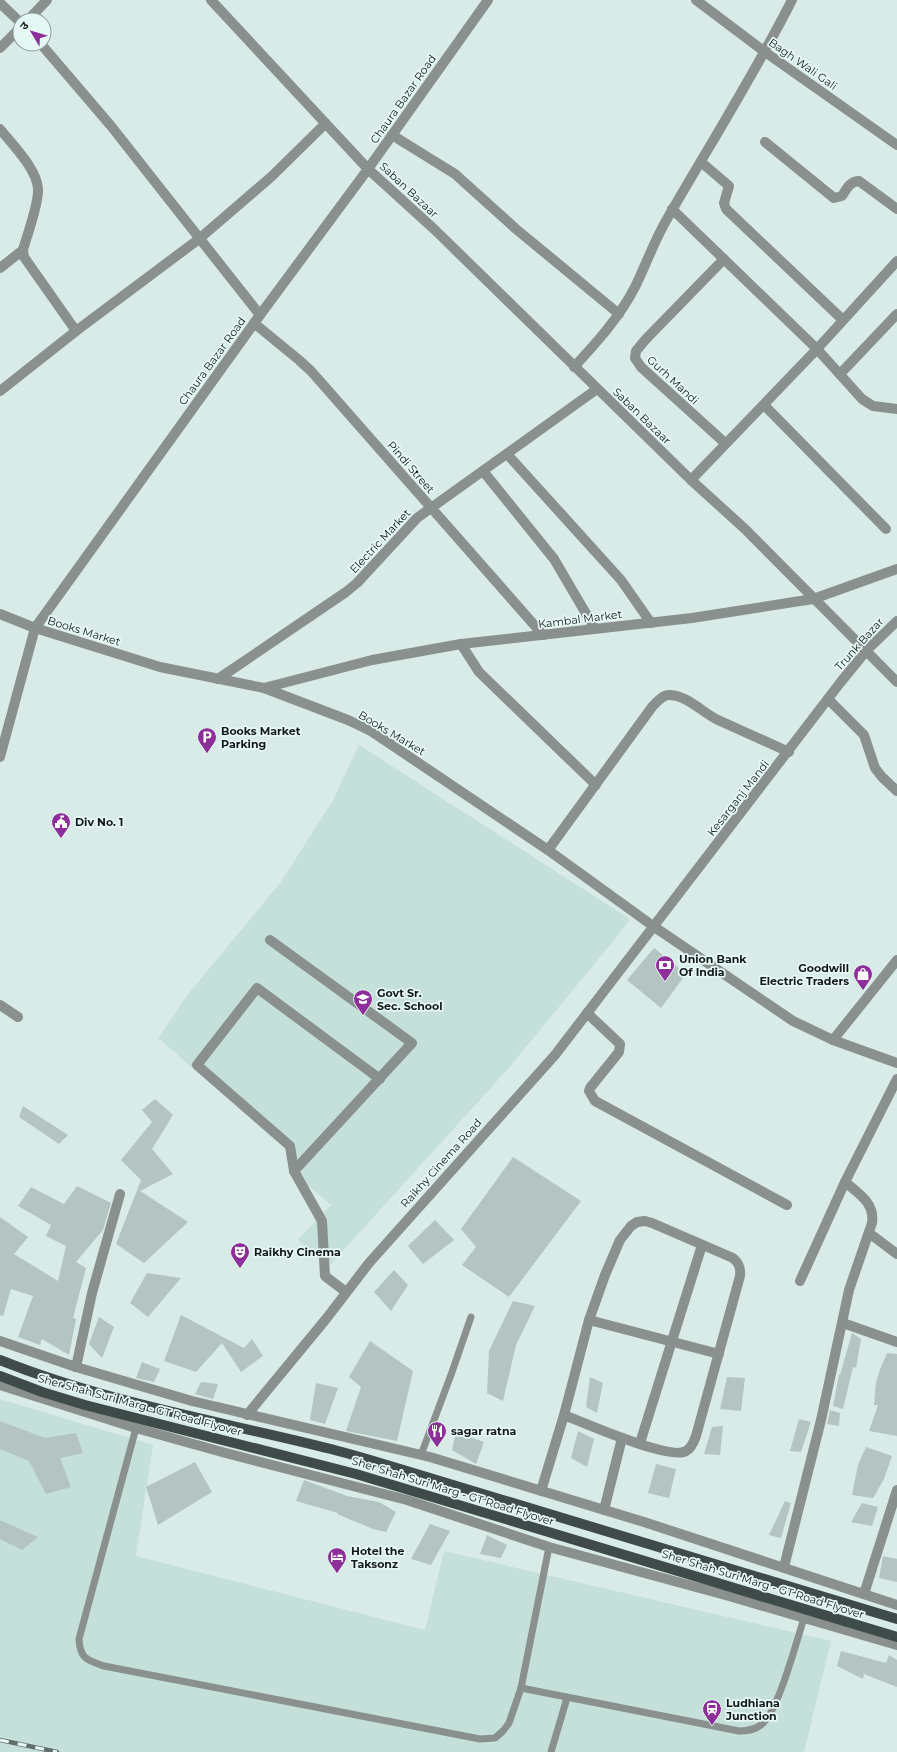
<svg xmlns="http://www.w3.org/2000/svg" width="897" height="1752" viewBox="0 0 897 1752" font-family="Montserrat,'Noto Sans Devanagari',sans-serif">
<style>
.built{fill:#c5dfd9}
.building{fill:#b4c5c1}
.lines{fill:none;stroke-linecap:round;stroke-linejoin:round}
.service{stroke:#89908e;stroke-width:7}
.minor{stroke:#89908e;stroke-width:10}
.tertiary{stroke:#89908e;stroke-width:10}
.primary{stroke:#3e4b48;stroke-width:10}
.rail-casing{stroke:#636e6b;stroke-width:4.5}
.rail{stroke:#e6f8f4;stroke-width:3;stroke-dasharray:9;stroke-linecap:butt}
.labels{text-anchor:middle;dominant-baseline:central;stroke-width:3.5;stroke-linejoin:round;paint-order:stroke}
.street-label{font-size:11px;fill:#131918;stroke:#e6f8f4}
.poi-label{font-size:11px;font-weight:bold;fill:#131918;stroke:#e6f8f4;text-anchor:start}
</style>
<rect width="100%" height="100%" fill="#d9ebe6"/>
<g class="built">
<path d="M359,745l271,174 -11,15 -111,135 -178,196 -32,-25 33,-35 -40,-34 3,-15 -136,-118 31,-45 91,-110 52,-81z"/>
<path d="M0,1399l153,46 -17,111 289,74 19,-79 387,90 -27,111h-804z"/>
</g>
<g class="building">
<path d="M654,948l32,26 -25,34 -34,-28z"/>
<path d="M155,1099l18,16 -21,34 21,25 -33,17 48,31 -44,41 -28,-19 25,-64 -20,-20 31,-38 -10,-12z"/>
<path d="M23,1106l45,29 -9,9 -40,-27z"/>
<path d="M513,1157l68,44 -72,96 -47,-32 14,-18 -15,-18z"/>
<path d="M77,1186l34,17 -8,27 -27,32 10,6 -13,50 3,1 -7,36 -27,-16 -2,6 -22,-8 15,-41 -22,-7 -8,27 -3,-1v-98l28,20 -14,17 44,27 8,-35 -20,-10 5,-11 -33,-19 13,-19 33,17z"/>
<path d="M435,1220l19,20 -31,24 -15,-18z"/>
<path d="M394,1270l14,15 -17,26 -17,-19z"/>
<path d="M147,1273l34,5 -33,39 -18,-14z"/>
<path d="M513,1301l22,5 -19,39 -13,56 -16,-8 2,-42z"/>
<path d="M181,1315l63,33 8,-9 11,17 -22,16 -19,-29 -26,29 -32,-11z"/>
<path d="M99,1317l15,10 -12,31 -13,-14z"/>
<path d="M852,1333l9,6 -5,29 -3,-1 -10,42 -10,-3 6,-32 1,1z"/>
<path d="M370,1341l43,30 -16,70 -51,-10 15,-44 -12,-10z"/>
<path d="M887,1353l10,1v82l-28,-5 9,-26h-4l2,-23 5,-15z"/>
<path d="M142,1362l18,7 -6,13 -18,-4z"/>
<path d="M590,1377l13,6 -6,30 -11,-6z"/>
<path d="M727,1377l18,1 -4,33 -21,-2z"/>
<path d="M201,1382l17,2 -5,15 -18,-5z"/>
<path d="M316,1383l22,5 -13,36 -15,-4z"/>
<path d="M830,1410l10,3 -1,13 -12,-2z"/>
<path d="M799,1419l12,3 -10,30 -11,-1z"/>
<path d="M0,1421l45,17 31,-5 7,20 -23,5 11,29 -25,7 -17,-33 -29,-12z"/>
<path d="M723,1426l-3,29 -16,-1 8,-27z"/>
<path d="M578,1431l16,8 -7,28 -16,-9z"/>
<path d="M456,1432l28,10 -8,22 -24,-14z"/>
<path d="M866,1447l26,9 -8,23 -11,19 -21,-3 6,-30z"/>
<path d="M195,1462l17,30 -54,33 -12,-38z"/>
<path d="M656,1464l20,5 -7,29 -21,-5z"/>
<path d="M304,1480l43,16 32,6 17,10 -10,20 -13,-3 -36,-15 1,-1 -42,-12z"/>
<path d="M785,1501l6,2 -10,35 -12,-3z"/>
<path d="M862,1503l16,4 -6,19 -21,-4z"/>
<path d="M0,1520l38,17 -16,13 -22,-11z"/>
<path d="M430,1524l20,7 -19,34 -20,-6z"/>
<path d="M487,1535l20,10 -6,13 -21,-4z"/>
<path d="M883,1556l14,3v23l-18,-4z"/>
<path d="M841,1651l45,12 3,-8 8,5v27l-33,-13 -1,5 -26,-13z"/>
</g>
<g class="lines">
<g class="service">
<path d="M136,1428l-57,211c1,20 8,21 25,27l376,73 15,-1 8,-7 6,-8 12,-35 28,-141"/>
<path d="M421,1455l31,-83 19,-55"/>
<path d="M521,1688l218,43c9,0 16,-1 23,-7 16,-12 35,-84 42,-106"/>
<path d="M551,1752l16,-54"/>
</g>
<g class="minor">
<path d="M211,0l157,169 66,60 257,251 54,49 152,153"/>
<path d="M696,0l69,52 132,93"/>
<path d="M0,3l20,19"/>
<path d="M41,44l70,82 149,189"/>
<path d="M0,129c12,15 37,40 38,60 1,15 -11,46 -15,61l1,7 52,74"/>
<path d="M392,135l63,39 61,55 103,85"/>
<path d="M765,142l69,56 8,-2c4,-6 8,-15 17,-15l38,28"/>
<path d="M701,162l28,24 -5,17 2,6 117,111"/>
<path d="M672,209l145,140 45,50 11,7 24,3"/>
<path d="M724,259l-78,80 -10,12 -1,7 6,9 84,76"/>
<path d="M0,268l23,-18"/>
<path d="M254,323l45,37 12,11 232,264"/>
<path d="M574,367c23,-25 45,-49 61,-80 11,-22 19,-46 32,-68 42,-73 87,-144 125,-219"/>
<path d="M840,374l57,-60"/>
<path d="M0,391l76,-60 123,-92 72,-62 54,-53"/>
<path d="M764,405l122,124"/>
<path d="M507,454l114,126 30,43"/>
<path d="M483,471l71,88 41,70"/>
<path d="M691,480l126,-131 80,-88"/>
<path d="M461,644l18,28 117,113"/>
<path d="M218,679l128,-87 11,-9 60,-65 180,-129"/>
<path d="M264,688l108,-28 89,-16 231,-26 121,-19 84,-30"/>
<path d="M828,699l36,36 11,33 7,9 15,14"/>
<path d="M548,850l104,-143c5,-5 10,-12 17,-12 18,0 34,18 49,25 24,11 47,21 71,32"/>
<path d="M270,940l142,103 -118,128"/>
<path d="M0,1005l18,12"/>
<path d="M587,1013l33,31 -1,8 -29,36 -1,3 6,10 192,104"/>
<path d="M833,1040l64,-80"/>
<path d="M869,1233l28,21"/>
<path d="M800,1281l45,-99 52,-103"/>
<path d="M346,1292l-21,-16 -3,-55 -28,-50 -4,-25 -93,-81 60,-77 123,91"/>
<path d="M589,1320l130,34"/>
<path d="M843,1323l54,19"/>
<path d="M76,1367l16,-74 28,-99"/>
<path d="M640,1443l62,-198"/>
<path d="M541,1491l23,-76 25,-95 16,-45 15,-35 11,-14 6,-4 8,-1 7,2 81,35c6,5 8,10 7,18l-44,160c-2,5 -4,12 -10,15 -15,10 -102,-28 -122,-36"/>
<path d="M604,1510l18,-72"/>
<path d="M784,1567l37,-147 28,-130 23,-67c3,-20 -13,-29 -27,-41"/>
<path d="M864,1594l33,-104"/>
</g>
<g class="tertiary">
<path d="M28,20l19,-20"/>
<path d="M0,48l20,-20"/>
<path d="M0,614l35,14 125,39 104,21 84,32 23,11 177,119 105,76 140,95 40,19 64,23"/>
<path d="M0,757l35,-129 225,-313 108,-146 120,-169"/>
<path d="M0,1341l76,26 116,34 238,56 214,65 253,83"/>
<path d="M0,1385l136,43 86,24 185,48 142,47 180,49 168,49"/>
<path d="M247,1415l79,-96 43,-56 186,-208 285,-372 26,-32 31,-30"/>
</g>
<g class="primary">
<path d="M0,1360c107,43 220,61 331,89 27,7 53,15 79,23l487,147"/>
<path d="M0,1376l42,16 43,13 271,69 541,163"/>
</g>
<g class="rail-casing">
<path id="rail" d="M0,1740l57,12"/>
</g>
<use href="#rail" class="rail"/>
</g>
<defs>
<g id="parking-pin" transform="scale(1)"><path d="M0 17L-7.5 6A9.5 9.5 0 1 1 7.5 6Z" fill="#8e2f99" stroke="#e6f8f4"/><path d="M-3.5-5.5H1a3.5 3.5 0 0 1 0 7H-1V5.5H-3.5ZM-1-3.4V-.6H.8a1.4 1.4 0 0 0 0-2.8Z" fill="#fff"/></g>
<g id="civic-pin" transform="scale(1)"><path d="M0 17L-7.5 6A9.5 9.5 0 1 1 7.5 6Z" fill="#8e2f99" stroke="#e6f8f4"/><path d="M-.6-6.5H3V-4.5H.6V-3L4-1V1h2V6H-6V1h2V-1L-.6-3ZM-1.2 2.5V6h2.4V2.5Z" fill="#fff"/></g>
<g id="bank-pin" transform="scale(1)"><path d="M0 17L-7.5 6A9.5 9.5 0 1 1 7.5 6Z" fill="#8e2f99" stroke="#e6f8f4"/><path d="M-6-4H6V4H-6ZM0-2.3a2.3 2.3 0 1 0 0 4.6a2.3 2.3 0 1 0 0-4.6Z" fill="#fff"/></g>
<g id="shop-pin" transform="scale(1)"><path d="M0 17L-7.5 6A9.5 9.5 0 1 1 7.5 6Z" fill="#8e2f99" stroke="#e6f8f4"/><path d="M-5-2.5h2.3a2.7 3.5 0 0 1 5.4 0H5L5.5 6h-11ZM-1.5-2.5h3a1.5 2.3 0 0 0-3 0Z" fill="#fff"/></g>
<g id="school-pin" transform="scale(1)"><path d="M0 17L-7.5 6A9.5 9.5 0 1 1 7.5 6Z" fill="#8e2f99" stroke="#e6f8f4"/><path d="M0-5L7-2L0 1L-7-2ZM-4 1L0 2.5L4 1V4Q0 6-4 4Z" fill="#fff"/></g>
<g id="theatre-pin" transform="scale(1)"><path d="M0 17L-7.5 6A9.5 9.5 0 1 1 7.5 6Z" fill="#8e2f99" stroke="#e6f8f4"/><path d="M-5-5.5Q0-4 5-5.5V0Q5 5 0 6Q-5 5-5 0ZM-3.3-2.5H-1v1.5H-3.3ZM1-2.5H3.3v1.5H1ZM-2.8 1Q0 5.5 2.8 1Z" fill="#fff"/></g>
<g id="restaurant-pin" transform="scale(1)"><path d="M0 17L-7.5 6A9.5 9.5 0 1 1 7.5 6Z" fill="#8e2f99" stroke="#e6f8f4"/><path d="M-5-6h1v4h1v-4h1v4h1v-4h1v5L-1.5 .5V6h-2V.5L-5-1ZM5-6V6H3V1.5H1.5Q1.5-4 5-6Z" fill="#fff"/></g>
<g id="hotel-pin" transform="scale(1)"><path d="M0 17L-7.5 6A9.5 9.5 0 1 1 7.5 6Z" fill="#8e2f99" stroke="#e6f8f4"/><path d="M-6-4.5h1.5V1H6V5H4.5V3h-9V5H-6ZM-4 0a1.8 1.8 0 1 1 3.6 0ZM.5 0V-2.5h3Q6-2.5 6 0Z" fill="#fff"/></g>
<g id="station-pin" transform="scale(1)"><path d="M0 17L-7.5 6A9.5 9.5 0 1 1 7.5 6Z" fill="#8e2f99" stroke="#e6f8f4"/><path d="M-3-6H3Q5-6 5-4V2Q5 4 3 4L4.5 6H3L1.5 4h-3L-3 6H-4.5L-3 4Q-5 4-5 2V-4Q-5-6-3-6ZM-3.5-4v3h7v-3ZM-3.5 1v1.5H-2V1ZM2 1v1.5H3.5V1Z" fill="#fff"/></g>
</defs>
<g fill-rule="evenodd">
<use href="#parking-pin" x="207" y="737"/>
<use href="#civic-pin" x="61" y="822"/>
<use href="#bank-pin" x="665" y="965"/>
<use href="#shop-pin" x="863" y="974"/>
<use href="#school-pin" x="363" y="999"/>
<use href="#theatre-pin" x="240" y="1252"/>
<use href="#restaurant-pin" x="437" y="1431"/>
<use href="#hotel-pin" x="337" y="1557"/>
<use href="#station-pin" x="712" y="1709"/>
</g>
<g class="labels">
<g class="street-label">
<text transform="translate(803 64) rotate(35)">Bagh Wali Gali</text>
<text transform="translate(403 99) rotate(-55)">Chaura Bazar Road</text>
<text transform="translate(409 190) rotate(43)">Saban Bazaar</text>
<text transform="translate(212 361) rotate(-54)">Chaura Bazar Road</text>
<text transform="translate(673 380) rotate(43)">Gurh Mandi</text>
<text transform="translate(642 416) rotate(44)">Saban Bazaar</text>
<text transform="translate(411 467) rotate(49)">Pindi Street</text>
<text transform="translate(380 541) rotate(-47)">Electric Market</text>
<text transform="translate(580 619) rotate(-7)">Kambal Market</text>
<text transform="translate(84 631) rotate(17)">Books Market</text>
<text transform="translate(859 644) rotate(-48)">Trunk Bazar</text>
<text transform="translate(392 733) rotate(31)">Books Market</text>
<text transform="translate(738 798) rotate(-52)">Kesarganj Mandi</text>
<text transform="translate(441 1163) rotate(-48)">Raikhy Cinema Road</text>
<text transform="translate(140 1405) rotate(15)">Sher Shah Suri Marg - GT Road Flyover</text>
<text transform="translate(453 1491) rotate(17)">Sher Shah Suri Marg - GT Road Flyover</text>
<text transform="translate(763 1584) rotate(17)">Sher Shah Suri Marg - GT Road Flyover</text>
</g>
<g class="poi-label">
<text x="221" y="731">Books Market<tspan x="221" dy="13">Parking</tspan></text>
<text x="75" y="822">Div No. 1</text>
<text x="679" y="959">Union Bank<tspan x="679" dy="13">Of India</tspan></text>
<text x="849" y="968" text-anchor="end">Goodwill<tspan x="849" dy="13">Electric Traders</tspan></text>
<text x="377" y="993">Govt Sr.<tspan x="377" dy="13">Sec. School</tspan></text>
<text x="254" y="1252">Raikhy Cinema</text>
<text x="451" y="1431">sagar ratna</text>
<text x="351" y="1551">Hotel the<tspan x="351" dy="13">Taksonz</tspan></text>
<text x="726" y="1703">Ludhiana<tspan x="726" dy="13">Junction</tspan></text>
</g>
</g>
<g transform="translate(32 32) rotate(308)"><circle r="19" fill="#e6f8f4" stroke="#929f9c"/>
<path d="M0-3L7 15L0 10L-7 15Z" fill="#8e2f99"/>
<text y="-6" font-size="11" font-weight="bold" text-anchor="middle" fill="#131918">उ</text>
</g>
</svg>
